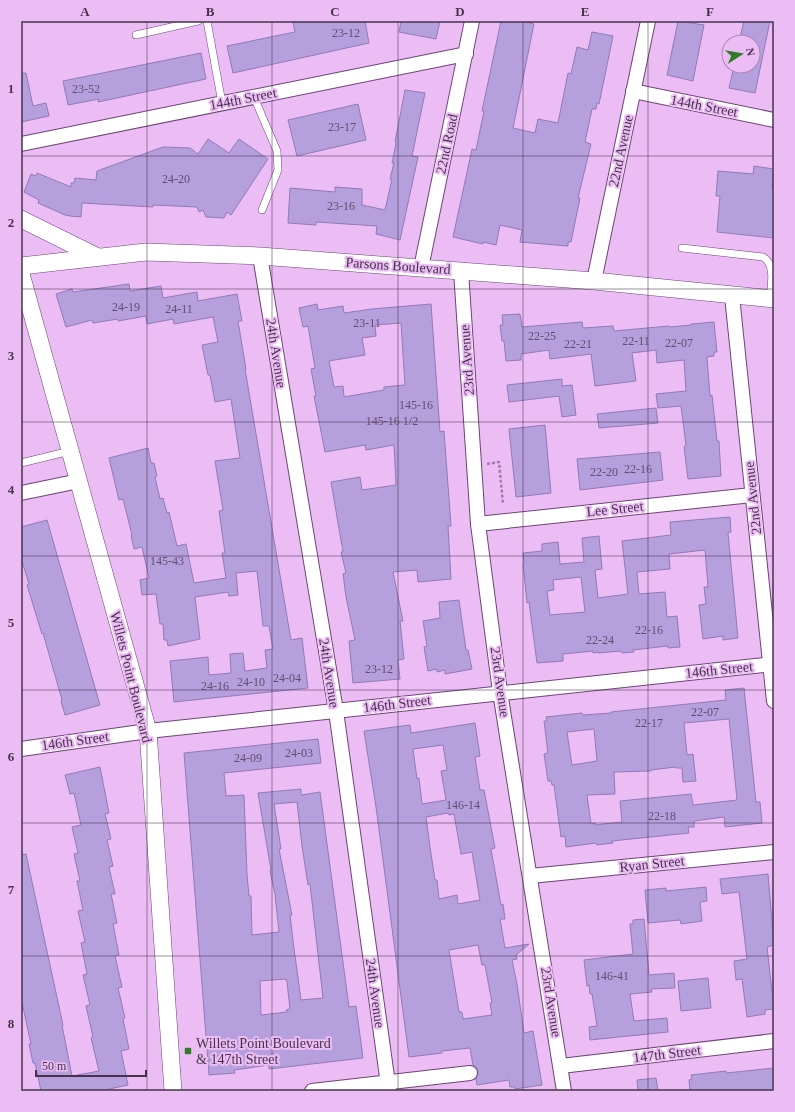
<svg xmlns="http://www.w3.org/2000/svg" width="795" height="1112" viewBox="0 0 795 1112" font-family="Georgia,serif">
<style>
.building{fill:#b69fdd;stroke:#917ab6;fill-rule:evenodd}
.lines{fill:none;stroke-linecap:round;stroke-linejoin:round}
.service-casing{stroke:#6d4475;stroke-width:8}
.minor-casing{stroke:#6d4475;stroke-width:16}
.tertiary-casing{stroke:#6d4475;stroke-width:18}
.path{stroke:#9f7da5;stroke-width:2.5;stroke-dasharray:3 2;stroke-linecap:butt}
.service{stroke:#fff;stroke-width:7}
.minor{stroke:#fff;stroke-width:14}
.tertiary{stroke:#fff;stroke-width:17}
.grid{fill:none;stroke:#463349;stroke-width:1;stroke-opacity:0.55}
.poi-dot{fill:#307d25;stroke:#ecbdf5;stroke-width:1.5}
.labels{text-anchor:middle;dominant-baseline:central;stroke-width:4;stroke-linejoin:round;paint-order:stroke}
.number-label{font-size:12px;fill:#624e6e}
.street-label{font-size:14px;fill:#463349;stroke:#ecbdf5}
.poi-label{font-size:14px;fill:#463349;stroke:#ecbdf5;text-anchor:start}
.neatline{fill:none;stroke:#463349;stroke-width:1.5}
.grid-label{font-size:13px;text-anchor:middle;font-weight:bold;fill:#463349}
</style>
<rect width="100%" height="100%" fill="#ecbdf5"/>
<g class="building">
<path d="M300,21h65l4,22 -136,30 -6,-27 68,-14 -2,-9z"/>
<path d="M401,21h39l-4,18 -37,-7z"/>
<path d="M501,21h21l12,3 -21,104 22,5 3,-14 20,4 10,-50 3,1 6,-27 11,3 4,-18 21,4 -14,68 -2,-1 -1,6h-4l-7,33 6,2 -13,54h2l-9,44h-3v4l-48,-4 2,-12 -22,-5 -4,20 -13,-3v2l-30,-7 19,-88 4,1 8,-39h-2z"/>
<path d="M678,21l26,4 -11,56 -26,-6z"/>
<path d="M744,21h26l-15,72 -26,-5 5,-22h19v-24h-14z"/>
<path d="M201,53l5,26 -108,23 1,-3 -31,6 -5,-24z"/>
<path d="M21,73h5l7,33 13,-3 3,13 -28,6z"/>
<path d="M405,90l20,3 -13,63 6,1 -18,83 -24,-6 1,-8 -61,-4v3l-28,-2 2,-35 45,4v-5l27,2v16l23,5 7,-31h-2l4,-16h-2l4,-20 -1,-1z"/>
<path d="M358,104l8,36 -69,16 -9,-36z"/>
<path d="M208,139l21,14 10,-14 29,20 -37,56 -4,-3 -3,6 -18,-1 -3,-7 -4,2 -2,-5 -44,-2v2l-71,-4 -1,14 -11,-1 -5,-1 -27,-12 1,-3 -15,-8 7,-18 5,2 1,-3 34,14v-4h3l1,-5 21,2 1,-9 66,-24 27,1 8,6z"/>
<path d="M754,166l20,3 -2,19h2v50l-57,-6 3,-36h-4l2,-25 35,3z"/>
<path d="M129,284l1,7 31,-5 2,12 34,-6 1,9 39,-7 5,27h-4l8,48h-1l46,271 11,-2 6,50 -134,14 -4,-41 38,-4 1,18 22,-2 -1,-19 13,-1 2,18 22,-3 -2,-18 8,-1 -4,-23h-6l-6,-55 -21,2 2,22 -9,1 -1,-4 -33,5 5,42 -32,7 -1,-6h-3l-1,-16h-3l-4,-30 -14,1 -2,-15 9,-2 -7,-31 -8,2 -3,-14h1l-9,-36 -4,1 -10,-42 39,-10 3,15h3l3,13 -2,1 5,22 3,-1 4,15 2,-1 8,34 9,-2 8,39 32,-5 -4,-25h3l-6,-42 4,-1 -8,-49 25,-3 -9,-59 -16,3 -5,-27h-2l-6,-30 16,-3 -5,-25 -39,7 -1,-5 -26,5 -1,-8 -28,5v-2l-25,4 -1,-3 -26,7 -10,-33 16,-5 1,3z"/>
<path d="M317,304l1,6 25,-4 1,7 28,-4 59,-5 9,128 4,-1 7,95h-3l3,53 -33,3 -1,-12 -24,2 10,49h-3l4,38 -6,1 2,19 -47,4 -4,-42 6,-1 -9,-43 -3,-23 3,-1 -5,-21h2l-12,-70 29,-5 2,13 34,-5 -2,-40 -28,5 -1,-5 -40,7 -11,-56h2l-5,-27 4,-1 -7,-42 -5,1 -4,-19zM401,323l4,62 -21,2v3l-40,7 -1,-11 -9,1 -5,-26 36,-6 -3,-17 14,-2 -1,-11z"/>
<path d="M520,314l2,13 60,-5 1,6 30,-2 1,5 55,-5 1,1 21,-2v-1l23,-2 3,30h-3v4l-7,1 3,39 2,-1 5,46h2l2,35 -33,3 -4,-32 2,-2 -5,-39 -23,2 -2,-14 30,-3 -2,-31 -27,3 -1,-13 -24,3 4,28 -41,5 -4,-32 -41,5 -1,-9 -28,4v6l-15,1 -2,-20h-2l-2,-16h3l-1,-10z"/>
<path d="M562,379v7l10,-1 4,30 -14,2 -3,-21 -50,6 -2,-17z"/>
<path d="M656,408l2,15 -59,5 -2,-14z"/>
<path d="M545,425l6,68 -35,4 -7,-68z"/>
<path d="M660,452l3,28 -83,10 -3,-31z"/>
<path d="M730,517l1,15 -3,1 10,105 -15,2v-4l-20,3 -4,-34 7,-1 -2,-17h4l-3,-37 -36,4 1,15 -33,3 2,22 26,-2 2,25 10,-1 3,31 -12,1v-2l-35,4 1,2 -12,1 -1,-2 -23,2v-1l-5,1v-2l-30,3v7l-26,2 -8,-61 -2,1 -4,-39h1l-1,-11 19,-2v-7l16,-2 2,22 24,-2 -2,-24 17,-2 3,33 -7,1 3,28 30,-4 -6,-53 49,-6 -1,-13zM581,577l4,35 -35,3 -3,-24 7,-1 -1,-10z"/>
<path d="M47,520l53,185 -35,10 -4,-14 1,-1 -19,-67 -1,1 -15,-49 2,-1 -8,-26v-31z"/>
<path d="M459,600l7,50h2l4,19 -27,5v-4l-8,2v-3l-9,2 -4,-24 3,-1 -4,-25 17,-3 -1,-16z"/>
<path d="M744,688l12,114h4l2,21 -37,4 -1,-10 -30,4v6h-6l1,6 -77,8 1,2 -16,2 -1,-2 -30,4 -1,-11 -4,1 -7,-52h-2l-1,-4h-3l-4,-27 4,-1 -4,-32h3l-1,-4 36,-4 1,2 28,-2v-1l115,-12 -1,-10zM729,719l8,81 -44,5 -2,-11 -71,7 2,21 -27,3v-2l-4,1 -4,-29 28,-1 -1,-22 37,-1v-1l25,-3v1h6l1,14 13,-1 -3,-27 -6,1 -3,-32zM594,729l3,32 -25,4 -5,-33z"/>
<path d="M475,723l5,33 -5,1 5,33h4l11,58 -4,1 10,56 2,-1 2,15h-5l5,29 24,-4 -13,11 1,4 -5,1 5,24 7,49 9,-2 9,54 -27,4v-2h-5l-1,-7 -32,5 -1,-6 2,-7 -1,-4 -4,-3 -3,-17 -28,3v2l-33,4 -33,-250 -12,-76 46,-6 1,8zM443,745l4,25 -6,1 5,29 -24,4 -3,-26 -2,1 -4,-30zM448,813l1,2 5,-1 7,40 11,-2 8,48 -22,4 -1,-9 -18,4 -2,-19h-2l-5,-33 -4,-30zM478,945l4,20h3l7,38h-2l2,12 -29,4 -1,-7h-3l-10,-62z"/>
<path d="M318,739l3,24 -97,10 2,23 18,-1 3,80 2,21h2l1,39 27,-3 -4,-38 -5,-23 1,-1 -13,-77 43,-4v6l19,-3 29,215 7,-1 7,52 -94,11v-4l-35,5 1,3 -26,2 -25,-322zM297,802l5,44 6,39 2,-1 13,114 -22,2 -8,-59 -3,-26h2l-13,-66h2l-7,-45zM286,979l1,3 3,27 -4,1 1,2 -26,3 -1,-34z"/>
<path d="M100,767l9,46 -4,1 6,25 -4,1 6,26 -4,1 6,27h-4l6,29 -4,1 6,31 -4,1 7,31 -4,1 7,30 -2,1 6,30 -8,2 7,34 -28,6h-59l-6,-28h-2l-4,-19h2l-10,-46v-143l5,-1 37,171h-1l10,51 27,-5 -8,-33 2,-1 -7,-31 4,-1 -7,-30 4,-1 -6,-31 4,-1 -7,-31 5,-1 -6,-29h3l-6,-27 4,-1 -6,-26 9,-2 -7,-32 -4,1 -5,-19z"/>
<path d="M768,874l6,71 -7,2 7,62 -9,1v4l-18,3 -5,-38 -6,1 -2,-19 13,-2 -8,-67 -17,2 -2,-15z"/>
<path d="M706,887l1,14 -7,1 2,19 -21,3 -1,-4 -32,3 -3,-33 21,-2v3z"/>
<path d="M644,919l5,56 25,-2 1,15 -24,1 1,3 -22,2 4,27 33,-3 1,14 -78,8 -1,-13 8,-1 -5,-32h-2l-1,-9 -2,1 -3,-26 49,-6 -3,-30h3v-4z"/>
<path d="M708,978l3,30 -30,3 -3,-30z"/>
<path d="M774,1068v23h-84l-1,-11 3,-1 -1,-4 35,-4v2z"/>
<path d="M656,1078l2,13h-20l-1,-11z"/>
</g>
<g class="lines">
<g class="service-casing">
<g id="service">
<path d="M207,21l15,82"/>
<path d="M136,35l62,-14"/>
<path d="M254,97l23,54 1,19 -16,40"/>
<path d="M682,248l81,9c13,7 8,29 7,42"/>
<path d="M21,463l49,-12"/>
</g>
</g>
<g class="minor-casing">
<g id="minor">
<path d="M633,91l141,29"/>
<path d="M21,144l445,-90"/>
<path d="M260,256l76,455 53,380"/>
<path d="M421,268l51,-247"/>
<path d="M461,271l17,253 22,168 64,399"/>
<path d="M594,281l54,-260"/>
<path d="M732,296l42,405"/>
<path d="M21,493l58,-12"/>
<path d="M478,524l274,-29"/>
<path d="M21,749l127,-18 626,-67"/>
<path d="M530,876l244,-24"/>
<path d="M561,1066l213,-25"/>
<path d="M312,1091l158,-18"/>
</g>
</g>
<g class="tertiary-casing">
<g id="tertiary">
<path d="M21,219l77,38"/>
<path d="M21,266l125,-14 114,4 334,25 180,18"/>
<path d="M21,274l127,457 25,360"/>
</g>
</g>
<path class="path" d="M487,464l12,-2 4,42"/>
<use href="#service" class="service"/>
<use href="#minor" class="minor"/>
<use href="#tertiary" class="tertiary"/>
</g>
<path class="grid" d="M147,21v1070M272,21v1070M398,21v1070M523,21v1070M648,21v1070M21,156h753M21,289h753M21,422h753M21,556h753M21,690h753M21,823h753M21,956h753"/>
<rect class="poi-dot" x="184" y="1047" width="8" height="8" rx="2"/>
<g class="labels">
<g class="number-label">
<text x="346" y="33">23-12</text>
<text x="86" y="89">23-52</text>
<text x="342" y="127">23-17</text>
<text x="176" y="179">24-20</text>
<text x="341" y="206">23-16</text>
<text x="126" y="307">24-19</text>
<text x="179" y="309">24-11</text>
<text x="367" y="323">23-11</text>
<text x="542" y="336">22-25</text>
<text x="636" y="341">22-11</text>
<text x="679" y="343">22-07</text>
<text x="578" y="344">22-21</text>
<text x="416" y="405">145-16</text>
<text x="392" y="421">145-16 1/2</text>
<text x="638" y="469">22-16</text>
<text x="604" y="472">22-20</text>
<text x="167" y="561">145-43</text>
<text x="649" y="630">22-16</text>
<text x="600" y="640">22-24</text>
<text x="379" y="669">23-12</text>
<text x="287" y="678">24-04</text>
<text x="251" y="682">24-10</text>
<text x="215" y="686">24-16</text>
<text x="705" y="712">22-07</text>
<text x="649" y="723">22-17</text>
<text x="299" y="753">24-03</text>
<text x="248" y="758">24-09</text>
<text x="463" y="805">146-14</text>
<text x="662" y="816">22-18</text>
<text x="612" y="976">146-41</text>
</g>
<g class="street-label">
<text transform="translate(243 99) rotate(-11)">144th Street</text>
<text transform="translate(704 106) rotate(11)">144th Street</text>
<text transform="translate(447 144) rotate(-78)">22nd Road</text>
<text transform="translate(621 151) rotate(-78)">22nd Avenue</text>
<text transform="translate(398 266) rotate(4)">Parsons Boulevard</text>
<text transform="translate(276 353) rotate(81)">24th Avenue</text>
<text transform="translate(467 360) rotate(-94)">23rd Avenue</text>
<text transform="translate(753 498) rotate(-96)">22nd Avenue</text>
<text transform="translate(615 509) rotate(-6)">Lee Street</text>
<text transform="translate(719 670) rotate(-6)">146th Street</text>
<text transform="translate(329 673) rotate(81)">24th Avenue</text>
<text transform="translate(131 677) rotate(76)">Willets Point Boulevard</text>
<text transform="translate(500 682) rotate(82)">23rd Avenue</text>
<text transform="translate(397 704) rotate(-7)">146th Street</text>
<text transform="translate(75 741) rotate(-8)">146th Street</text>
<text transform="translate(652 864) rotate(-6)">Ryan Street</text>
<text transform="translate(375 993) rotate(82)">24th Avenue</text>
<text transform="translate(551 1002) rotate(81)">23rd Avenue</text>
<text transform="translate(667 1054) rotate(-7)">147th Street</text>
</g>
<g class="poi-label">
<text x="196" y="1043">Willets Point Boulevard<tspan x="196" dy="16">&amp; 147th Street</tspan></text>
</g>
</g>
<rect width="795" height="1112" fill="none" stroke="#ecbdf5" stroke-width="44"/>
<g transform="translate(741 54) rotate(78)"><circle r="19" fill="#ecbdf5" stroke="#aa86b0"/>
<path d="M0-3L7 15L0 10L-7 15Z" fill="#307d25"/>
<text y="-6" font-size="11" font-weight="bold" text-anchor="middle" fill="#463349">N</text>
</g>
<path d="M36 1070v6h110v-6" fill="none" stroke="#463349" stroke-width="2"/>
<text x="42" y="1070" font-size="12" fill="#463349" stroke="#ecbdf5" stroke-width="3" paint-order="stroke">50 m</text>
<rect x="22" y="22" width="751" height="1068" class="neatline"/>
<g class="grid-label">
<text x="85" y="16">A</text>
<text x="210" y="16">B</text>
<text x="335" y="16">C</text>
<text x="460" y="16">D</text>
<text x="585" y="16">E</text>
<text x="710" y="16">F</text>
<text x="11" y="93">1</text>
<text x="11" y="227">2</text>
<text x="11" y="360">3</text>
<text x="11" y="494">4</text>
<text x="11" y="627">5</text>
<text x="11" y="761">6</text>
<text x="11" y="894">7</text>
<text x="11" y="1028">8</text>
</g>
</svg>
